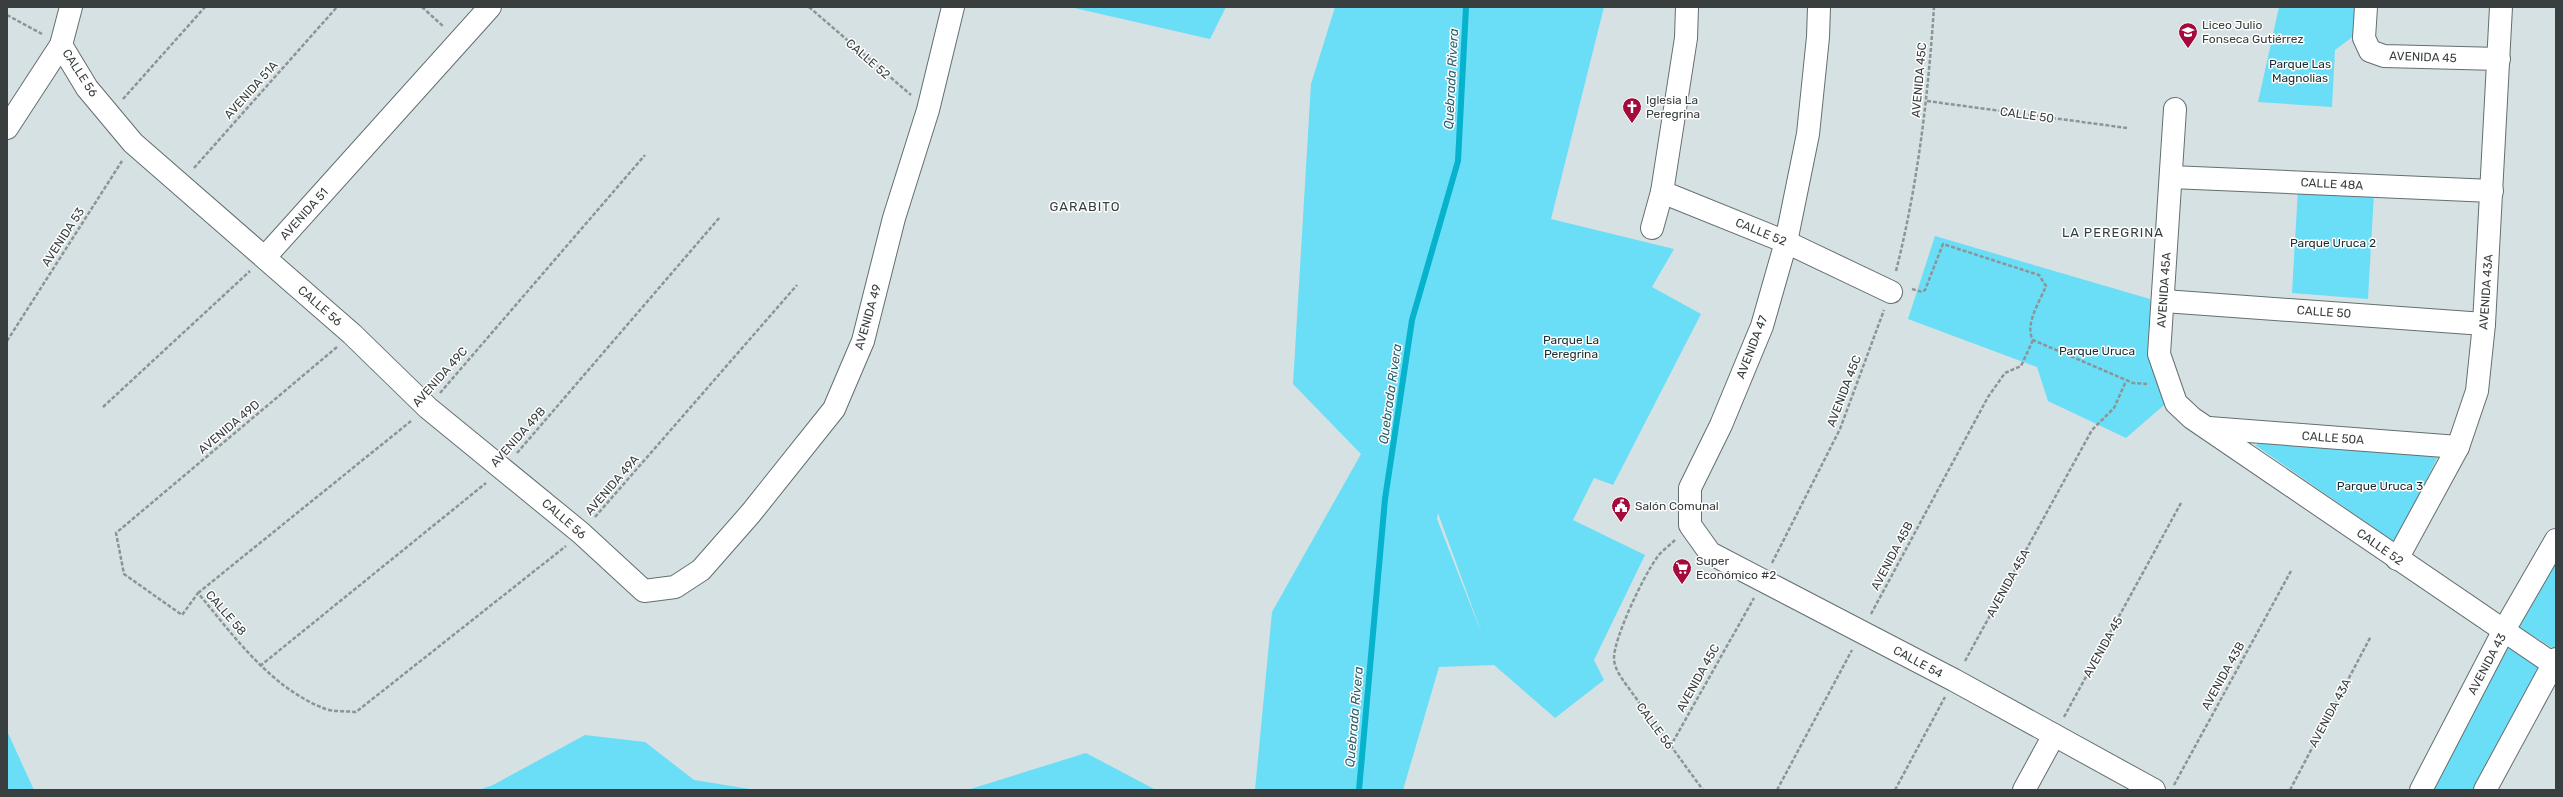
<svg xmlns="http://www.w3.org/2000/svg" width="2563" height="797" viewBox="0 0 2563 797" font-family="Rubik,sans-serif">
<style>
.green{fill:#6adef6;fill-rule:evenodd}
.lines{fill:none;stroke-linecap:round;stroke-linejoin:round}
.stream{stroke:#06b2cc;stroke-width:6}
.minor-casing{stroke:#646e71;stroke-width:24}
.path{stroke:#8c9596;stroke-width:2.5;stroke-dasharray:4 2;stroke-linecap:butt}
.minor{stroke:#fff;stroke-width:22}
.labels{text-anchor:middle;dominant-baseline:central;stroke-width:3;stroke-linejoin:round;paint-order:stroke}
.poi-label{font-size:12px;fill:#393e3f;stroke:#fff;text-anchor:start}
.street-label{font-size:12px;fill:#393e3f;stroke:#fff}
.park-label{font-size:12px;fill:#172e33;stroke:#fff}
.water-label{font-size:13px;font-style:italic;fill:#29616c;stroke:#fff}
.neighbourhood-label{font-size:13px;letter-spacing:1px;fill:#363f41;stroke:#fff}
</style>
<rect width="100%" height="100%" fill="#d6e1e3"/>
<g class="green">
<path d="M1070,7h156l-16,32z"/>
<path d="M1335,7h269l-53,212 123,30 -22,38 49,27 -88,171 -19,-7 -21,42 72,35 -51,105 10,20 -49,38 -61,-53 -55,2 -36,123h-148l17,-178 89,-158 -68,-70 18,-300zM1438,513l45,124 -46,-118z"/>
<path d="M2279,7h78l-2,28 -20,15 -3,57 -74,-5z"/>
<path d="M2298,189l76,4 -6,106 -76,-6z"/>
<path d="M1935,236l215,63 20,101 -44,38 -78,-37 -11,-34 -129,-48z"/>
<path d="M2273,439l167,13 -44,91 -141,-98z"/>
<path d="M2556,551v94l-2,4 -40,-25z"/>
<path d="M2508,641l37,26 -68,123h-48z"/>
<path d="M7,731l27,59h-27z"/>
<path d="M585,735l60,7 49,38 62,10h-277l14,-5z"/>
<path d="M1086,753l70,37h-189z"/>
</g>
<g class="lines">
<path class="stream" d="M1359,790l26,-291 27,-179 46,-159 8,-154"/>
<g class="minor-casing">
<g id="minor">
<path d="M1819,7l-1,30 -10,97 -22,108 -24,84 -41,99 -31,63v37l20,28 244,127 200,110"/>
<path d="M2366,7l-2,31 6,13 14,5 115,3"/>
<path d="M61,45l26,43 46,55 219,191 76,74 153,125 63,58 31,-4 26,-17 50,-57 83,-104 29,-68 31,-123 34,-108 25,-103"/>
<path d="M2175,109l-16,245 17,49 16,15 361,246"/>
<path d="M7,128l54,-83 10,-38"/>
<path d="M2171,177l321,14"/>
<path d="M1662,192l24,-154 1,-31"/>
<path d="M1652,228l10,-36 124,50 105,50"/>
<path d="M265,257l225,-250"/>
<path d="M2164,301l320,23"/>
<path d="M2209,428l249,19"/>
<path d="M2397,559l61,-112 19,-56 7,-67 17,-317"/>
<path d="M2024,790l30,-55"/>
<path d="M2421,790l83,-160 52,-90"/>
<path d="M2485,790l71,-131"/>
</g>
</g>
<g class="path">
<path d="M422,7l22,20"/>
<path d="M809,7l102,88"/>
<path d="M7,15l35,19"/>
<path d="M123,99l82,-92"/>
<path d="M1927,101l200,27"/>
<path d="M194,168l143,-161"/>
<path d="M1896,271c22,-87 32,-175 38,-264"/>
<path d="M1912,289l10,3 3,-2 18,-46 96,31 7,11c-6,15 -22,39 -13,54l100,43 14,1"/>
<path d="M7,341l115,-180"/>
<path d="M337,347l-221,186 8,41 58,41 16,-22c36,43 71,93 125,115 9,4 23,3 33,4l210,-166"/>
<path d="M440,393l205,-238"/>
<path d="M103,407l147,-136"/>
<path d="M517,453l203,-236"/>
<path d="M595,517l202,-232"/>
<path d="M1675,540c-6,6 -15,12 -19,19 -13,18 -42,79 -42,99 0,9 6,18 11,25l78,107"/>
<path d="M1772,563l68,-134 44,-119"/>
<path d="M198,593l213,-172"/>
<path d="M1871,614l117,-217 17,-24 16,-7 12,-26"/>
<path d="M1965,661l127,-231 22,-22 12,-27"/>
<path d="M260,666l226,-183"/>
<path d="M2064,717l117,-214"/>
<path d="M1670,747l84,-149"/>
<path d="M2174,785l117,-214"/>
<path d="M1777,790l75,-140"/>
<path d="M1895,790l50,-93"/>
<path d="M2290,790l81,-154"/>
</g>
<use href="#minor" class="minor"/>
</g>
<defs>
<g id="school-pin" transform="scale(1)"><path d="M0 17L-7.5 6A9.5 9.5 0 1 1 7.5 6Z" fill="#a40a3c" stroke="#fff"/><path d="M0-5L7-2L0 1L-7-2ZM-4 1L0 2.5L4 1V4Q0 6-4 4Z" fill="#fff"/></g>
<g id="church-pin" transform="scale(1)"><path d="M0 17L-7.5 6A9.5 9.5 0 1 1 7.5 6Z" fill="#a40a3c" stroke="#fff"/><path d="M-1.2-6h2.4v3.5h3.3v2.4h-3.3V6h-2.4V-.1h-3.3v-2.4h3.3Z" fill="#fff"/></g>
<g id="civic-pin" transform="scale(1)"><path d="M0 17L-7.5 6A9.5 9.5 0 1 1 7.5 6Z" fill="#a40a3c" stroke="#fff"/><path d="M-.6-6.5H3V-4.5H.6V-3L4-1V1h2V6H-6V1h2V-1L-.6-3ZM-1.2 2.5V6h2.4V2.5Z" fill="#fff"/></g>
<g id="supermarket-pin" transform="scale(1)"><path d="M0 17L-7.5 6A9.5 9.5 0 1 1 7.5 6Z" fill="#a40a3c" stroke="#fff"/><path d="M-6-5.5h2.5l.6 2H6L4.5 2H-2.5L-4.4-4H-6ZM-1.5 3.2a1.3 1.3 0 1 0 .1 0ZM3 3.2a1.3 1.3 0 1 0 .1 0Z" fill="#fff"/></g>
</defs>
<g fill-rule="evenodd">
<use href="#school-pin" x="2188" y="32"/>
<use href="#church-pin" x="1632" y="107"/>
<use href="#civic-pin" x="1621" y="506"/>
<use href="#supermarket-pin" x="1682" y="568"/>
</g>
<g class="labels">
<g class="poi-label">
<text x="2202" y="25">Liceo Julio<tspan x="2202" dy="14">Fonseca Gutiérrez</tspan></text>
<text x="1646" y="100">Iglesia La<tspan x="1646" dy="14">Peregrina</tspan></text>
<text x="1635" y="506">Salón Comunal</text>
<text x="1696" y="561">Super<tspan x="1696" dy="14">Económico #2</tspan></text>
</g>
<g class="street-label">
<text transform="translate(2423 57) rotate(2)">AVENIDA 45</text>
<text transform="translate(868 59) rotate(41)">CALLE 52</text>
<text transform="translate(80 73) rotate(57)">CALLE 56</text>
<text transform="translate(1919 80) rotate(-85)">AVENIDA 45C</text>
<text transform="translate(251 90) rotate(-48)">AVENIDA 51A</text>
<text transform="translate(2027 115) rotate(8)">CALLE 50</text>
<text transform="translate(2332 184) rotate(3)">CALLE 48A</text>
<text transform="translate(304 214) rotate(-48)">AVENIDA 51</text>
<text transform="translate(1761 232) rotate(22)">CALLE 52</text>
<text transform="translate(63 237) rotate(-57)">AVENIDA 53</text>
<text transform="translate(2164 290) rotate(-86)">AVENIDA 45A</text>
<text transform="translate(2486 292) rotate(-86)">AVENIDA 43A</text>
<text transform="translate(320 306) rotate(41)">CALLE 56</text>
<text transform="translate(2324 312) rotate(4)">CALLE 50</text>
<text transform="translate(868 317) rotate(-74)">AVENIDA 49</text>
<text transform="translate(1752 347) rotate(-69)">AVENIDA 47</text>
<text transform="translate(440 377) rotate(-48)">AVENIDA 49C</text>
<text transform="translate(1844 391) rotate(-69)">AVENIDA 45C</text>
<text transform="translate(229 427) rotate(-40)">AVENIDA 49D</text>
<text transform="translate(518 437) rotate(-48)">AVENIDA 49B</text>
<text transform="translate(2333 438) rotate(4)">CALLE 50A</text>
<text transform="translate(612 485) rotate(-49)">AVENIDA 49A</text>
<text transform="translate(564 519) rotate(41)">CALLE 56</text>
<text transform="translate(2380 547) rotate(35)">CALLE 52</text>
<text transform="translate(1892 556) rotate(-62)">AVENIDA 45B</text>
<text transform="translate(2008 583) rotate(-61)">AVENIDA 45A</text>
<text transform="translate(226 613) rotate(49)">CALLE 58</text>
<text transform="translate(2103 647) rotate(-61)">AVENIDA 45</text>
<text transform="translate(1918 662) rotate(28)">CALLE 54</text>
<text transform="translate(2487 664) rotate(-62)">AVENIDA 43</text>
<text transform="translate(2223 676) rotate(-61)">AVENIDA 43B</text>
<text transform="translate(1698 678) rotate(-61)">AVENIDA 45C</text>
<text transform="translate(2330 713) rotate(-62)">AVENIDA 43A</text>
<text transform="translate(1655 726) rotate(54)">CALLE 56</text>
</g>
<g class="park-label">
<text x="2300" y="64">Parque Las<tspan x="2300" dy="14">Magnolias</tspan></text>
<text x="2333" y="243">Parque Uruca 2</text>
<text x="1571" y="340">Parque La<tspan x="1571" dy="14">Peregrina</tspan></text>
<text x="2097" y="351">Parque Uruca</text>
<text x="2380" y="486">Parque Uruca 3</text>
</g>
<g class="water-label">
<text transform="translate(1451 79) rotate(-87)">Quebrada Rivera</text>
<text transform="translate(1390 394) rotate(-82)">Quebrada Rivera</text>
<text transform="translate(1354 717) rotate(-85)">Quebrada Rivera</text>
</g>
<g class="neighbourhood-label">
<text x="1085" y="206">GARABITO</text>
<text x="2113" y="232">LA PEREGRINA</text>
</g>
</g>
<rect width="2563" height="797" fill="none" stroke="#393e3f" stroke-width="16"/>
</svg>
